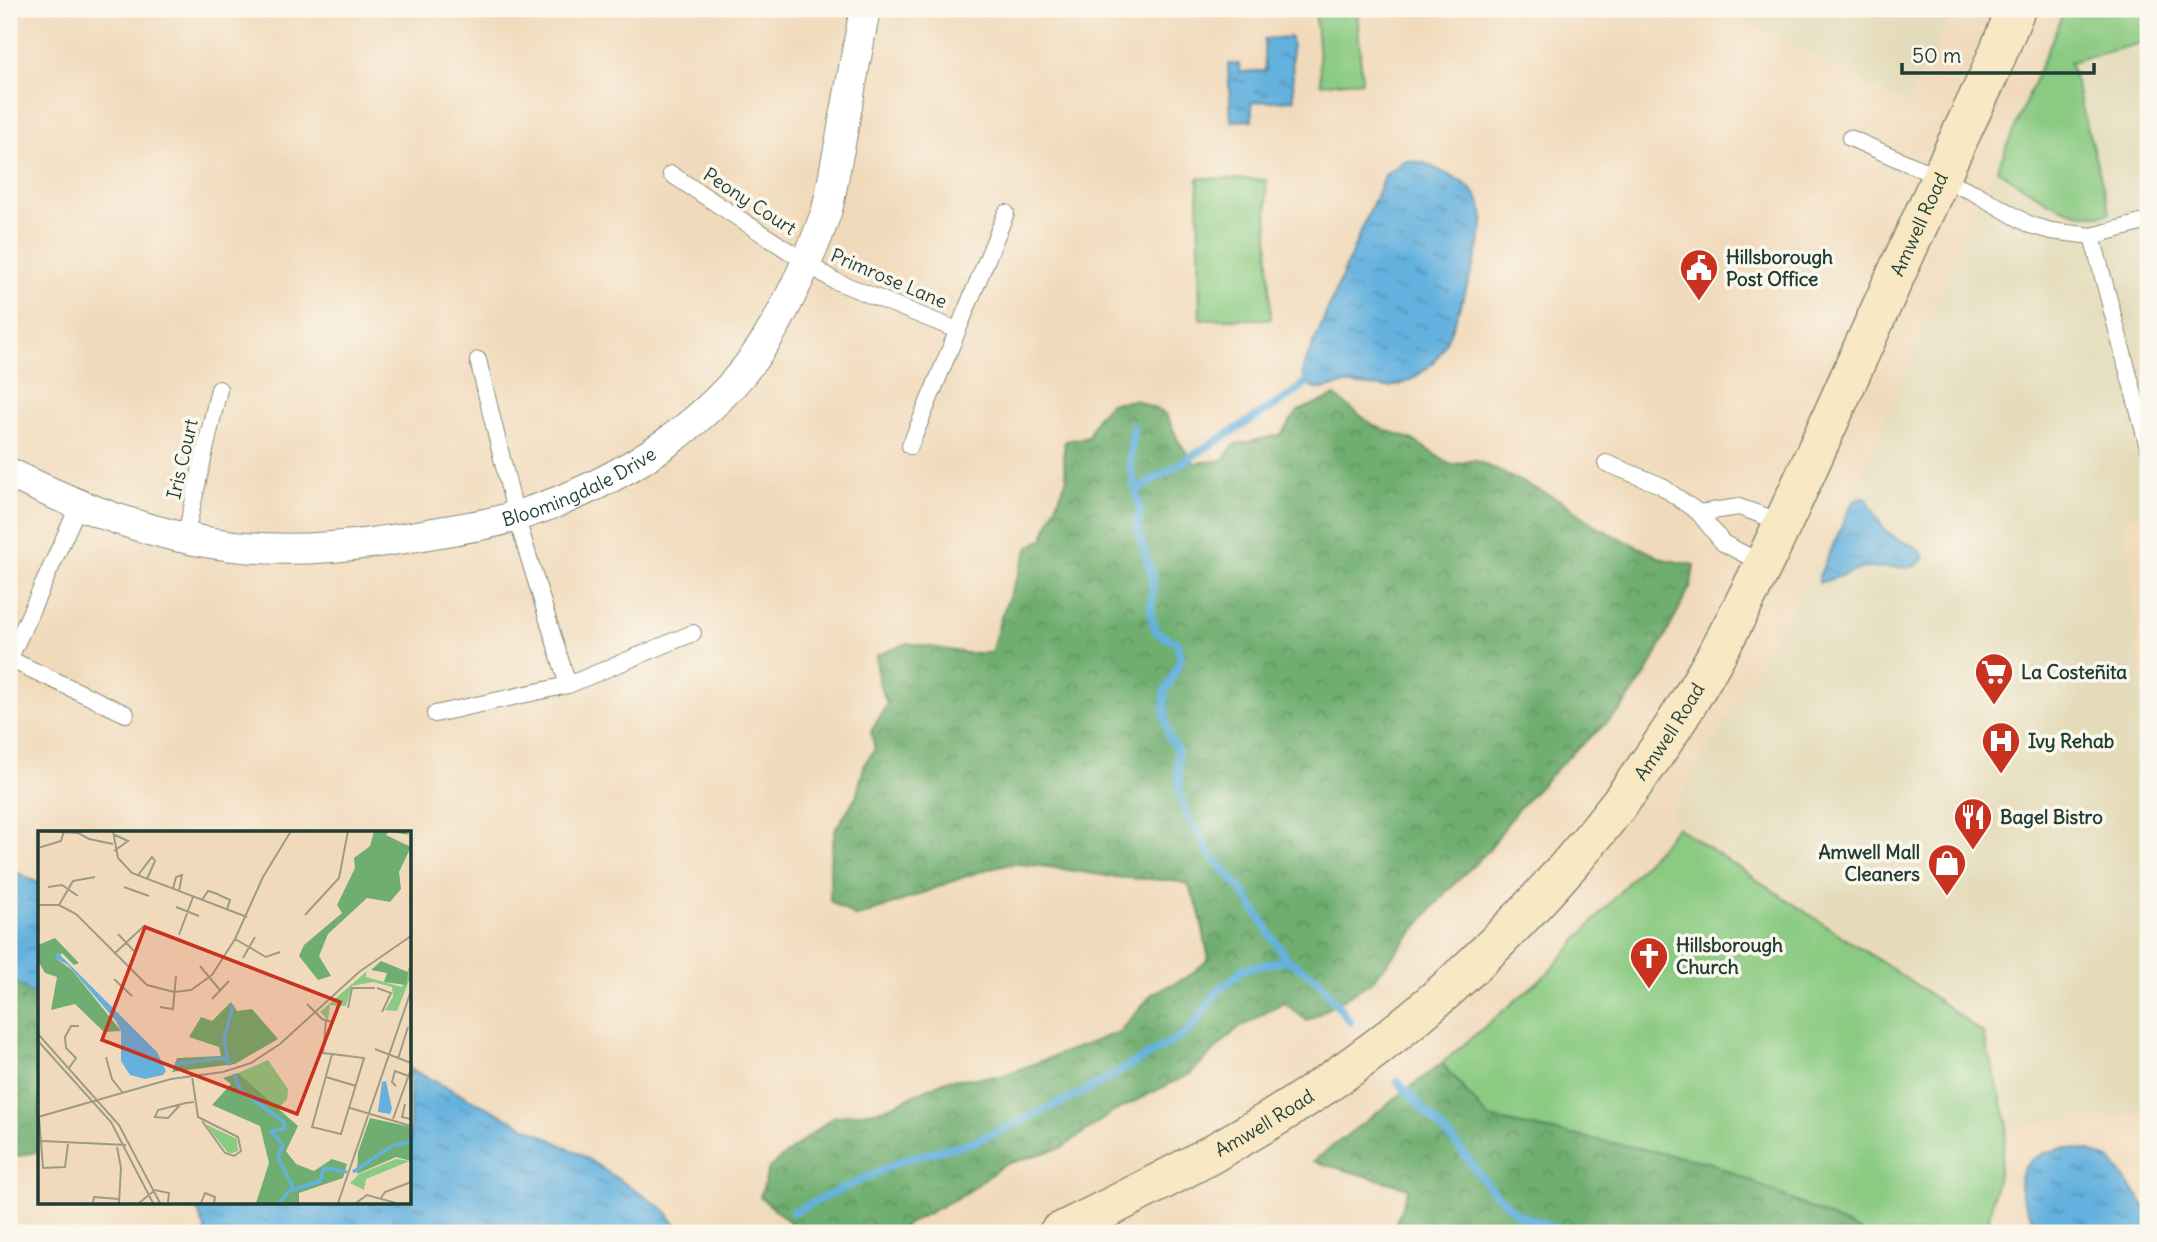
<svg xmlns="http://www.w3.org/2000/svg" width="2157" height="1242" viewBox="0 0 2157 1242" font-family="Delius,sans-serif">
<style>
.built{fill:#e4dbba}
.green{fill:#8aca82;stroke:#54845b;stroke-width:2}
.forest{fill:url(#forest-crowns);stroke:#477652;stroke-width:2}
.water{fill:url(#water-ripples);stroke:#427789;stroke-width:2}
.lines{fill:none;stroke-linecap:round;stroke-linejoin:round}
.stream{stroke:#64b1de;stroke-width:8}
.lane-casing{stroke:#888c78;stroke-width:18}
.street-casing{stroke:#888c78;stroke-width:32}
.secondary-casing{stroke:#888c78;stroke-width:41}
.lane{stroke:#fff;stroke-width:16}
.street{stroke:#fff;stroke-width:30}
.secondary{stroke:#f8e8c3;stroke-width:38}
.labels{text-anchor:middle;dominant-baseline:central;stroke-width:7;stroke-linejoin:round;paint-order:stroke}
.street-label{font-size:19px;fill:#1f3d34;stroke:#fbf7ec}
.poi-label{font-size:19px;font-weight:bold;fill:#1f3d34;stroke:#fbf7ec;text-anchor:start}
.inset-river{fill:none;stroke:#64b1de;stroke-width:3.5}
.inset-road{fill:none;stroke:#9d9b85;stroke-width:2}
.view{fill:#c8321e;fill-opacity:0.15;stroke:#c8321e;stroke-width:3.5}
.inset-edge{fill:none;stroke:#1f3d34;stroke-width:3.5}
</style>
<defs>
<pattern id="forest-crowns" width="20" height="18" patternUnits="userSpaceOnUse" patternTransform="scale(1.75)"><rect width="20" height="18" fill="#6fae70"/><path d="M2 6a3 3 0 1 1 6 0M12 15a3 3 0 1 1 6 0" fill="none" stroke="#5b8f5d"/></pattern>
<pattern id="water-ripples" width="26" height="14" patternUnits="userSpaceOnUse" patternTransform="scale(1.75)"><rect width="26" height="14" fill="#64b1de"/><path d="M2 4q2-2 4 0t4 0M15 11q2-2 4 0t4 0" fill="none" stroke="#5291b5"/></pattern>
</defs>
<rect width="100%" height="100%" fill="#fbf7ec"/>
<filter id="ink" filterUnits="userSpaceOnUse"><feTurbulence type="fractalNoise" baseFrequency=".0143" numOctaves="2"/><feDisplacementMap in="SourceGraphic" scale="14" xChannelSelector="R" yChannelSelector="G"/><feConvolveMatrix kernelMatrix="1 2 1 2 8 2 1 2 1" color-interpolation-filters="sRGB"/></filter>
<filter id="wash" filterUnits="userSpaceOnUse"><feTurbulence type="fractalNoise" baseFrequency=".00686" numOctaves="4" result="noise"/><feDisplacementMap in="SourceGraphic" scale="28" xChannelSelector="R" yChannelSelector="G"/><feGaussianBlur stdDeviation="1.57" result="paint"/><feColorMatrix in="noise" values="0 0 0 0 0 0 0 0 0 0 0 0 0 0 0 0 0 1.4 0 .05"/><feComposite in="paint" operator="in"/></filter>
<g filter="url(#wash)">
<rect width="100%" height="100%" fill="#f1dabb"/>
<g class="built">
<path d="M1723,9h232l-49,95z"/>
<path d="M2062,9h86v502l-23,6 23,225v369l-144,15 -13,-97 -323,-213 165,-277z"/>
</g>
<g class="green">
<path d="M1315,9h42l5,72 -41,3z"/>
<path d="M2065,9h83v32l-78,21 40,151c-40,11 -80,-24 -113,-43z"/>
<path d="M1198,178l68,2 5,139h-71z"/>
<path d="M1677,827l247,163 59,43 25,92 -22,108h-122l-153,-70 -223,-45 -46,-55 107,-91z"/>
</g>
<g class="forest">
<path d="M1335,396l39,30 37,13 40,26 24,-5 87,41 35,26 66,32 31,6 -3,20 -44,88 -28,39 -50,44 -53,55 -27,39 -42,41 -76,91 -64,39 -23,-19 -48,28 -46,44 -77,38 -50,35 -60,18 -35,27 -77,41h-99l1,-8 -33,-28 9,-29 64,-51 49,-7 64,-30 55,-4 118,-44 34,-39 35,-16 21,-18 -10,-49 -11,-26c-25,-7 -48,-4 -74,-7 -25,-3 -91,-17 -112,-12 -50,13 -96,37 -146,52l-26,-16v-41l5,-30 21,-33 9,-34 10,-14 -4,-17 16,-28 -9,-24 -2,-24 32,-13 59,10h24l10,-36 28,-70 14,-8 24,-61 -4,-19 2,-18 23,-4 9,-20 13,-14 26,-3 30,14 12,26 16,23 29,-3 11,-15 46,-10 18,-24z"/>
<path d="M9,978l31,21v152l-31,7z"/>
<path d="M1442,1063l46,55 223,45 153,70h-472l17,-45 -96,-27z"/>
</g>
<g class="water">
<path d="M1291,37l3,63 -42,2v18l-21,1 -3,-57h11l1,8 25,-1 -1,-32z"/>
<path d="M1404,161c15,-2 27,5 40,12 19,8 35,17 39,40 4,21 -31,123 -44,142 -9,12 -20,21 -33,27 -20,10 -37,2 -58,2 -13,-1 -22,8 -36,4l-9,-12v-8l82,-193z"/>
<path d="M1865,497c11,14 13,30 29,40 10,7 28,8 30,22l-11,8 -50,1 -44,15v-7l33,-72 3,-4z"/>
<path d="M9,869l31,15v115l-31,-21z"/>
<path d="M410,1069l170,85 85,56 16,23h-474l-13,-31h216z"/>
<path d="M2064,1148l25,3 22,9 37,50v23h-108c-25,-41 -36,-74 24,-85z"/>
</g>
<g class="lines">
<g class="stream">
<path d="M1133,427l-3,37 10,46 -3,17 16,51 -2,38 5,16 21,11 4,16 -17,35 1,24 4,19 8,12 3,45 7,22 16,22 5,14 34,38 45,70"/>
<path d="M1137,490l148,-91 30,-23"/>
<path d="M1398,1082l59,63 33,43 27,26 52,19"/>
<path d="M793,1212l113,-53 71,-18 107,-49 104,-60 31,-42 24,-21 44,-9 30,18 33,44"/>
</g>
</g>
</g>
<g filter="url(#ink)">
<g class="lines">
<g class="lane-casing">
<g id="lane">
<path d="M1850,138l125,55 55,32 21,6 41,5 56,-15"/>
<path d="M671,174l162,106 124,50"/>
<path d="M2092,236l56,211"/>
<path d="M910,446l96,-233"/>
<path d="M1606,463l54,22 39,28 24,30 40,21"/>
<path d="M1699,513l40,-6 45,16"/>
<path d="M185,538l34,-149"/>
<path d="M9,659l117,55"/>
<path d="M9,660l69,-153"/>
<path d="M568,685l125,-52"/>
<path d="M435,714l133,-29 -52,-169 -38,-156"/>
</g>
</g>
<g class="street-casing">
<g id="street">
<path id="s1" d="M9,473c72,35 144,64 225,73 63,7 126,0 189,-11 31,-6 63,-9 93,-19 104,-31 208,-98 261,-194 19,-35 36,-72 49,-109 6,-20 8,-43 13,-64 9,-47 17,-93 26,-140"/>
</g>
</g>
<g class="secondary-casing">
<g id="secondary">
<path id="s2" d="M1058,1233c102,-50 201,-100 294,-167 125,-90 252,-226 333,-358 57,-92 101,-190 145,-288 52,-115 103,-229 158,-343l28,-68"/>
</g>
</g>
<use href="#lane" class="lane"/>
<use href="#street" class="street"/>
<use href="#secondary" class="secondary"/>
</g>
</g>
<defs>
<g id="civic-pin" transform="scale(2.0125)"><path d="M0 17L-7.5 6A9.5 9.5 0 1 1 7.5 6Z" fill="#c8321e" stroke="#fbf7ec"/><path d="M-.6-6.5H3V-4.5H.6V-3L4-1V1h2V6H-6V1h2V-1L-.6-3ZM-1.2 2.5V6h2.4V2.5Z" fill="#fff"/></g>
<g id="supermarket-pin" transform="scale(2.0125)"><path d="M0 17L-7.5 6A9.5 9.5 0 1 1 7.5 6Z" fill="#c8321e" stroke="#fbf7ec"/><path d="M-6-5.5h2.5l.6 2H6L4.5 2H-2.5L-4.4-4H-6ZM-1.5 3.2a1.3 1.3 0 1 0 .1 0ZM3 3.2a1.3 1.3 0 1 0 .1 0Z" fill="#fff"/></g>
<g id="hospital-pin" transform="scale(2.0125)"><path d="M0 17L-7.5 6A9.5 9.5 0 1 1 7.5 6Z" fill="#c8321e" stroke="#fbf7ec"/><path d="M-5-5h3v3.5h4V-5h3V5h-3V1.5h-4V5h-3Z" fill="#fff"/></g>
<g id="restaurant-pin" transform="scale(2.0125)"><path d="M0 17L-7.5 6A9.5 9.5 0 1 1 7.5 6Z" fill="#c8321e" stroke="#fbf7ec"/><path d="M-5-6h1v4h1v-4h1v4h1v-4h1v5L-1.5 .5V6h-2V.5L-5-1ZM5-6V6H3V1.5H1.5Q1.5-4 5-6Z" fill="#fff"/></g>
<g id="shop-pin" transform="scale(2.0125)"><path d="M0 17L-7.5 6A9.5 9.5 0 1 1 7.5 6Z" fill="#c8321e" stroke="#fbf7ec"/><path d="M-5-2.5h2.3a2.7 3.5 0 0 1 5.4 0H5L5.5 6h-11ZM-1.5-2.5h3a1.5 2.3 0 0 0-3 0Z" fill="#fff"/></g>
<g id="church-pin" transform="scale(2.0125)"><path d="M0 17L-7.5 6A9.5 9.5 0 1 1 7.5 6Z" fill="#c8321e" stroke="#fbf7ec"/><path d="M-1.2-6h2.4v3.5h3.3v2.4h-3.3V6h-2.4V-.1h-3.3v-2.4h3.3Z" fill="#fff"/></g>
</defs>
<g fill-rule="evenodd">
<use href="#civic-pin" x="1699" y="268"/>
<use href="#supermarket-pin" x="1994" y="672"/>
<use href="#hospital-pin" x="2001" y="741"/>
<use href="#restaurant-pin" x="1973" y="817"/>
<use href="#shop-pin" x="1947" y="863"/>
<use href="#church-pin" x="1649" y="956"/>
</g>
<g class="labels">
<g class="street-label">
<text transform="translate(750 201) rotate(33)">Peony Court</text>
<text stroke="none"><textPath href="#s2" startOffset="1368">Amwell Road</textPath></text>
<text transform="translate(889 278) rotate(23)">Primrose Lane</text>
<text transform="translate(182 459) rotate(-77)">Iris Court</text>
<text stroke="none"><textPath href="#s1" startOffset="592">Bloomingdale Drive</textPath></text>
<text stroke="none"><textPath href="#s2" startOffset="802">Amwell Road</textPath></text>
<text stroke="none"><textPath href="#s2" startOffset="234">Amwell Road</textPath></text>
</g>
<g class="poi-label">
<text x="1726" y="257">Hillsborough<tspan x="1726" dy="22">Post Office</tspan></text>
<text x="2021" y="672">La Costeñita</text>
<text x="2028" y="741">Ivy Rehab</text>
<text x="2000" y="817">Bagel Bistro</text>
<text x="1920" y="852" text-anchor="end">Amwell Mall<tspan x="1920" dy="22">Cleaners</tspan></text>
<text x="1676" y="945">Hillsborough<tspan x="1676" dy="22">Church</tspan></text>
</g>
</g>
<g transform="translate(38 831)">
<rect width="373" height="373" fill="#f1dabb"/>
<path d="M373,130v15l-14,35 -12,-1 8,-13 -1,-10 -19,-5 -21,4 -6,20 -16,-1 -2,15 -8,-8 47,-41 -1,6 36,10zM230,229l20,29 -1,10 -10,11 -39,-37zM167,293l32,15 1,12 -9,3zM358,328l14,2 -44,18 -2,11 -14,-7 9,-9z" fill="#8aca82"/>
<path d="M336,0h29l8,4 -22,-3 -3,3 25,12 -12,25 2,17 -11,13 -23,-4 -39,36 -9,22 12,20 -13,4 -19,-24 5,-11 38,-32 -5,-8 18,-37 -1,-10 16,-12zM17,107l24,25 -5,2 -12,-12 -5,6 15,11 49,61 -17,1 -29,-28 -24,6 6,-33 -12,-4 -7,-12v-16zM343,130l27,11 -2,13 -22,-3 3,-9 -16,-3zM193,171l6,9 15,-2 26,30 -43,25 -63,8 5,-14 44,-2 -2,-9 -30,-10 12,-20 11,4zM200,242l60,53 -12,25 10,13 18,7 18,-12 15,5 -4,14 -44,15v10h-43l13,-40 -9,-37 -48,-21 19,-21 -8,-6zM332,287l41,9v34l-15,-4 -39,17 1,-22z" fill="#6fae70"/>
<path d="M19,121l100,100 9,19 -3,4 -18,4 -15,-4 -9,-14v-30l-5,-10 -48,-56 -13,-7zM348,250l6,28 -2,5 -12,-2 4,-30z" fill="#64b1de"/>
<path class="inset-river" d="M190,228l-4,-19 9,-35M137,233l49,-6 7,7M196,243l6,16 44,32v7l-13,2 12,14 -5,12 16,33M315,341l39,-26 19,-5M241,372l10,-12 31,-10 4,-13 23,4"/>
<path class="inset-road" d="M1,0l39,2M44,0l-4,2 11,6 24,5M75,0l5,27 14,15 115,44M75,3l15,7 -14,10M0,17l23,-7 3,-10M100,44l14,-18 3,4 -8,18M10,56l14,-2 16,11M86,56l25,9M135,58l3,-12 6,-2 -3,16M164,69l6,-9 7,2 15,7 -3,9M0,74h21l17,9 71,71 27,7 17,-2 21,-15 23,-36 28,-62 28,-46M21,74l14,-24 22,-4M138,76l23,9M267,84l34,-37 9,-47M80,103l16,17M141,104l14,-38M197,108l31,18 14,-5M76,123l30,-28M205,127l12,-21M162,135l20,24M76,148l18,17M339,157l14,5 -9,19M174,168l17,-18M269,173l15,15 10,3M122,176l13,2 3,-33M310,177l4,-20h23M288,190l-3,32 9,1M0,203l81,91 41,78M0,210l73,81 42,81M337,218l36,14M294,223l32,4 -23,76 -29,-7zM68,226l6,22 11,14M360,228l10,-32M31,237l7,-10 -10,-10 -1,-11 6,-11h8M154,245l6,41 40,20 3,14 -7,5 -9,-3 -23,-32M288,246l30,9M358,255l-4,-4 3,-11 16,6M143,273l-13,14 -13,-1 3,-7 28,-7 8,-1M367,273l-3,13 9,2M312,277l61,18M0,286l133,-38 52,-7 28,-9 29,-19 79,-72 52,-36M1,286l4,51 22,-1 3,-23M355,288l18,-50M4,310l84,4M79,316l4,21 -2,35M343,367l4,-6 26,-10M55,371l1,-5 25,2M101,372l16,-13 14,3 -1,9M163,372l4,-10 10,4 -1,6M300,372l73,-212M318,372l11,-8 29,8"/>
<path class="view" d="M107,96l195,75 -43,112 -195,-74z"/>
<rect width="373" height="373" class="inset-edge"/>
</g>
<rect width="2157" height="1242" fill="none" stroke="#fbf7ec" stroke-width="35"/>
<path d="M1902 63v10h192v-10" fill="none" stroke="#1f3d34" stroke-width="3.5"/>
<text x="1912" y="63" font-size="21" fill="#1f3d34" stroke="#fbf7ec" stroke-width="5" paint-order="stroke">50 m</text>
</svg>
